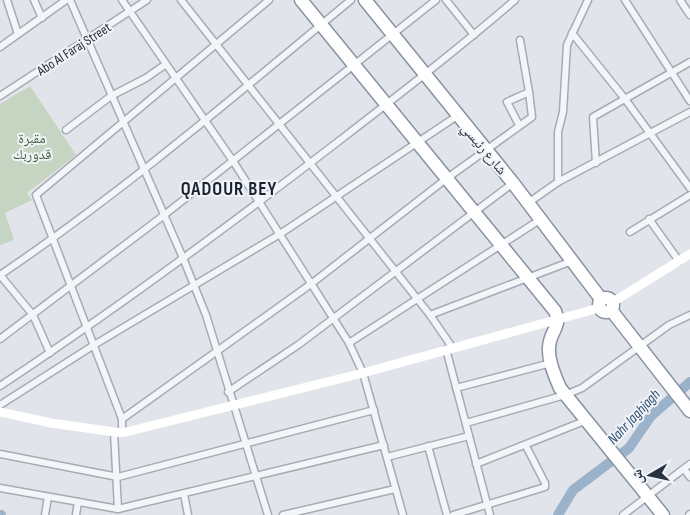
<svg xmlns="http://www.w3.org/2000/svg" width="690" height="515" viewBox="0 0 690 515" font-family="'Sofia Sans Condensed','Noto Naskh Arabic',sans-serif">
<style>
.green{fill:#c6d4c2}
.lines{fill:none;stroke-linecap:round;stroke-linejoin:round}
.river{stroke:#9bb2cb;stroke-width:10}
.street-casing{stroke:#a6abb4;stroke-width:9}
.highway-casing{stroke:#8892a1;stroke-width:15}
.street{stroke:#f4f5f8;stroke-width:6}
.secondary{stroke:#fff;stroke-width:9}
.highway{stroke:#fff;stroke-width:12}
.labels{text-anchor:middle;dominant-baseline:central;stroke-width:4;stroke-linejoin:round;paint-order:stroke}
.street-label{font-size:14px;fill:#293242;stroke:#f0f3f7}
.park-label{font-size:14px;fill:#3d5e36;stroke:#f0f3f7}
.water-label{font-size:15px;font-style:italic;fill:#325177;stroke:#f0f3f7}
.district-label{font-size:19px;font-weight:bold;letter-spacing:1px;fill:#1b2333;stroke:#f0f3f7}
</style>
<rect width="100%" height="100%" fill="#e1e4ea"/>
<path class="green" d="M30,86l46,69 -49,38 5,7 -27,13 9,27 -14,5v-141z"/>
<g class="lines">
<g class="river">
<path d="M0,515h1"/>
<path d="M558,515l15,-25 56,-42 22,-32 39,-34"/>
</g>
<g class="street-casing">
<g id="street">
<path d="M7,0l11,34"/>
<path d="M34,0l8,18"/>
<path d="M70,0l113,258 23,57 62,200"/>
<path d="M122,0l111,161 116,182 14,30 40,142"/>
<path d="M181,0l249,315 22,32"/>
<path d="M446,0l28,35"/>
<path d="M625,0l65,101"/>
<path d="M680,0l10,15"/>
<path d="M572,33l53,66 65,89"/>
<path d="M0,47l66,-47"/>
<path d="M0,96l147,-96"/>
<path d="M519,125l-12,-23 22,-10 -9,-52"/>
<path d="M66,130l45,-34 35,-18 20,-14"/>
<path d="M596,163l-3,-46 97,-55"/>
<path d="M558,182v-50l5,-20 4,-67 21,-45"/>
<path d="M528,203l30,-21 132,-70"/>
<path d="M649,219l30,42"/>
<path d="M630,232l60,-37"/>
<path d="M430,315l142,-54"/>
<path d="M0,339l163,-123 273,-216"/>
<path d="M349,343l192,-124"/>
<path d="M446,349l44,166"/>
<path d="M50,353l-17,-38 -33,-40c123,-83 236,-180 351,-275"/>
<path d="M0,386c115,-76 226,-158 335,-242 61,-47 122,-94 180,-144"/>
<path d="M456,388l95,-25"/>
<path d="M228,392l70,-47 215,-162"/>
<path d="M0,405l94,-60 186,-111 177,-118"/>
<path d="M122,419l189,-135 135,-105 86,-62 -3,-25"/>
<path d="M466,423l99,-28 17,-7 87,-63 21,-10"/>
<path d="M114,432l4,77"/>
<path d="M122,433v-14l-86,-224 233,-195"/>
<path d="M428,446l19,69"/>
<path d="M0,454l118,23 256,-67"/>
<path d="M387,457l82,-21"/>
<path d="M476,464l111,-44"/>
<path d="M684,469l6,8"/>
<path d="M0,488l118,21 266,-64"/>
<path d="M184,494l4,21"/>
<path d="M45,515l3,-18"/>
<path d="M76,515l2,-13"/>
<path d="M283,515l112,-26"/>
<path d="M453,515l92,-28v-4l-19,-37"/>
<path d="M623,515l67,-51"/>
<path d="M689,515l1,-1"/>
</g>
</g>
<g class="highway-casing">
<g id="highway">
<path d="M301,0l254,311c6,14 -2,18 -5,30 -4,15 4,33 10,47l103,127"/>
<path d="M365,0l148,183 88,116"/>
<circle cx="606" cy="305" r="7"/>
<path d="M611,310l79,101"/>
</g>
</g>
<use href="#street" class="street"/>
<g class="secondary">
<path d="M613,302l77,-48"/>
<path d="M0,412l51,11 71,10 241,-60 236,-65"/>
</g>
<use href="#highway" class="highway"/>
</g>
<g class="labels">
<g class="street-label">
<text transform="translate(74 49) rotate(-33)">Abo Al Faraj Street</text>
<text transform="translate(484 149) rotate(50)">شارع رئيسي</text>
</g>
<g class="park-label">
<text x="32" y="138">مقبرة<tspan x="32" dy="16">قدوربك</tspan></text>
</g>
<g class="water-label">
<text transform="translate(634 417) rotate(-47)">Nahr Jaghjagh</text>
</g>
<g class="district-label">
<text x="229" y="189">QADOUR BEY</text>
</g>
</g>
<g transform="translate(650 475) rotate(261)" stroke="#f0f3f7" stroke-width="4" paint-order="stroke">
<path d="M0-4L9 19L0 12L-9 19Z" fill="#293242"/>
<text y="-8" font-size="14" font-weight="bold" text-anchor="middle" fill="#293242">ش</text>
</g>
</svg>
